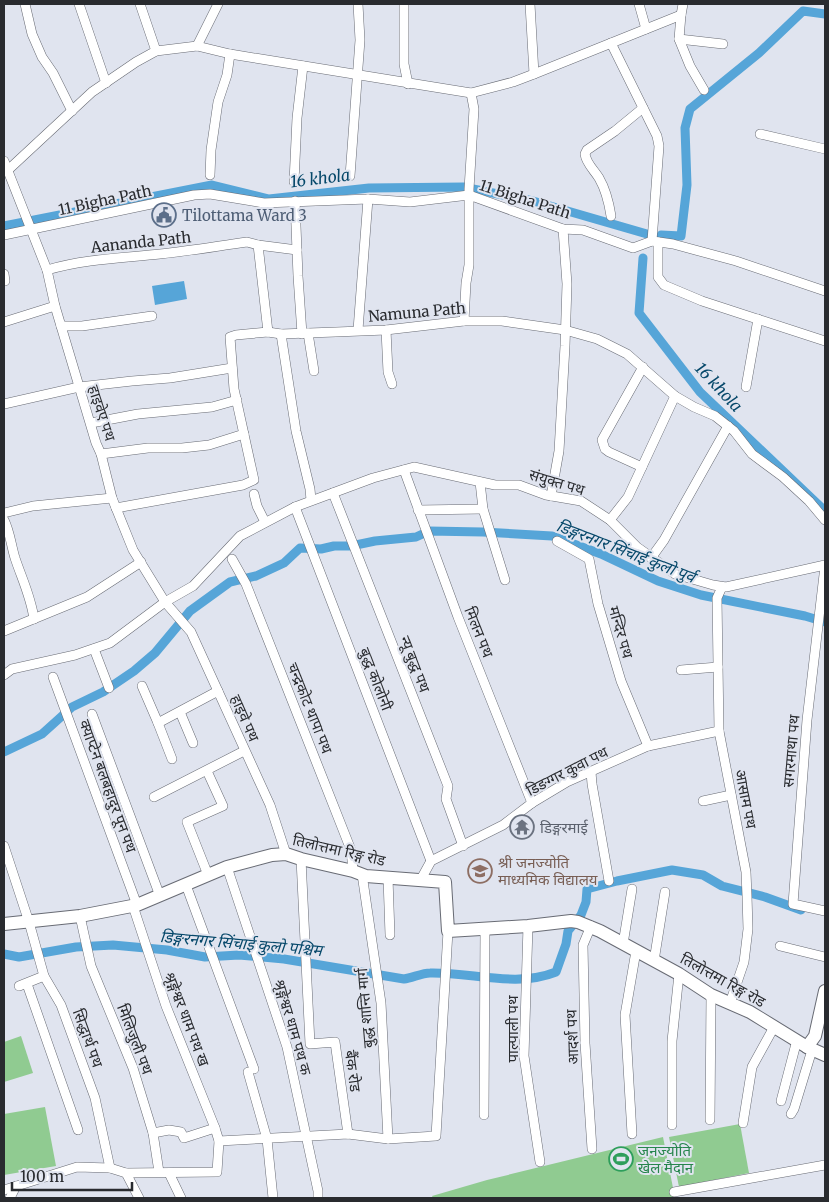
<svg xmlns="http://www.w3.org/2000/svg" width="829" height="1202" viewBox="0 0 829 1202" font-family="Merriweather,'Noto Sans Devanagari',serif">
<style>
.green{fill:#90cb91}
.water{fill:#56a5d8}
.lines{fill:none;stroke-linecap:round;stroke-linejoin:round}
.canal{stroke:#56a5d8;stroke-width:9}
.street-casing{stroke:#686b74;stroke-width:10}
.secondary-casing{stroke:#686b74;stroke-width:14}
.street{stroke:#fff;stroke-width:9}
.secondary{stroke:#fff;stroke-width:12}
.labels{text-anchor:middle;dominant-baseline:central;stroke-width:4;stroke-linejoin:round;paint-order:stroke}
.street-label{font-size:15px;fill:#292b2f;stroke:#e0e4ef}
.service-label{font-size:15px;fill:#4e5e75;stroke:#e0e4ef;text-anchor:start}
.worship-label{font-size:15px;fill:#5b616d;stroke:#e0e4ef;text-anchor:start}
.education-label{font-size:15px;fill:#785e54;stroke:#e0e4ef;text-anchor:start}
.leisure-label{font-size:15px;fill:#27864d;stroke:#e0e4ef;text-anchor:start}
.water-label{font-size:16px;font-style:italic;fill:#06486a;stroke:#e0e4ef}
</style>
<rect width="100%" height="100%" fill="#e0e4ef"/>
<g class="green">
<path d="M21,1036l12,37 -29,9v-40z"/>
<path d="M45,1107l11,59 -52,9v-61z"/>
<path d="M740,1124l9,49 -70,14 -10,-50z"/>
<path d="M663,1137l12,61h-242l-1,-2 55,-16z"/>
</g>
<path class="water" d="M184,281l3,18 -32,6 -3,-19z"/>
<g class="lines">
<g class="canal">
<path d="M4,226l208,-41 57,14 100,-11 94,-1 70,14 114,33"/>
<path d="M661,235l20,1 6,-51 -2,-57 5,-19 69,-56 44,-42 22,3"/>
<path d="M643,258l-4,55 61,79 125,119"/>
<path d="M4,752l38,-18 30,-27 31,-15 31,-21 21,-18 35,-42 40,-29 26,-6 28,-13 16,-15 21,1 13,-3h17l24,-5 41,-4 13,-6 54,1 69,4 49,18 57,27 43,14 104,21 20,6"/>
<path d="M4,954l15,3 57,-10 37,-2 54,5 38,7 34,-2 45,4 120,20c8,-1 18,-6 26,-6 42,-1 86,15 126,-1l10,-28 2,-13 13,-16 5,-13 1,-13 30,-8 55,-11 31,5 19,11 43,11 36,13"/>
</g>
<g class="street-casing">
<g id="street">
<path d="M25,4l7,30 10,23 11,16 19,38"/>
<path d="M79,4l27,79"/>
<path d="M140,4l16,47"/>
<path d="M404,4v60l4,20"/>
<path d="M530,4l4,70"/>
<path d="M639,4l7,25"/>
<path d="M681,15l2,-11"/>
<path d="M679,39l44,5"/>
<path d="M611,43l46,93 2,10 -7,95"/>
<path d="M197,46l21,-42"/>
<path d="M760,134l65,15"/>
<path d="M4,161l43,109 8,36 41,137 5,11 11,44 21,52 32,52 26,30 79,173 16,49"/>
<path d="M8,170l84,-78 44,-30 20,-11 41,-5 33,8 241,39 42,-11 21,-8 147,-59 -2,24 11,27 14,24"/>
<path d="M210,175l1,-25 7,-48 9,-27 3,-21"/>
<path d="M350,176l10,-136 -2,-36"/>
<path d="M294,182l3,-64 6,-52"/>
<path d="M295,201l3,75 4,58"/>
<path d="M611,216c-2,-13 -5,-26 -12,-38 -5,-8 -13,-15 -14,-24l2,-4 28,-19 28,-23"/>
<path d="M4,235l190,-40 16,-1 54,9 104,-4 42,3 59,-7 94,34 20,1 50,18 19,-7 21,3 63,17 89,30"/>
<path d="M658,242v35l6,8 38,16 123,40"/>
<path d="M258,245l10,87"/>
<path d="M47,270c37,-11 75,-12 113,-16 29,-3 58,-8 87,-12l11,3 39,5"/>
<path d="M4,274l1,7"/>
<path d="M464,321l2,-38 3,-18v-76l5,-80 -3,-16"/>
<path d="M4,322l51,-16"/>
<path d="M61,326h21l70,-10"/>
<path d="M358,330l10,-131"/>
<path d="M386,330l2,42 4,12"/>
<path d="M308,333l6,38"/>
<path d="M281,334l15,97 14,58 1,11"/>
<path d="M746,387l12,-68"/>
<path d="M4,404l75,-17 53,-6 38,-3 62,-10"/>
<path d="M91,423l47,-9 74,-7 25,-7"/>
<path d="M101,454l47,-6h34l27,-3 35,-11"/>
<path d="M642,467l-33,-15 -4,-3 -3,-9 41,-73"/>
<path d="M404,470l54,147 74,186"/>
<path d="M480,482l3,27 22,71"/>
<path d="M333,493l115,293 -2,13 17,47"/>
<path d="M254,494l3,12 8,16"/>
<path d="M551,496l8,-45 6,-105 2,-62 -4,-55"/>
<path d="M295,507l136,354"/>
<path d="M116,508l127,-23 11,-5 -20,-91 -4,-52 6,-2 32,-3 13,2 55,-2 50,-2 78,-9h38l63,9 32,9 30,15 48,42 19,11 21,9 19,15 18,23 31,23 26,24 16,19"/>
<path d="M418,510l65,-1"/>
<path d="M4,513l29,-7 79,-8"/>
<path d="M4,520c6,12 7,25 11,38 7,21 16,39 19,61"/>
<path d="M610,520l18,-23 47,-101"/>
<path d="M557,541l32,18 9,45 23,77 27,65"/>
<path d="M651,558l13,-18 64,-114"/>
<path d="M232,559l14,25 105,266 2,21"/>
<path d="M825,566l-18,154 -14,184 32,7"/>
<path d="M722,587l-5,11 2,133 27,141 1,24 1,33 -4,33 -14,41"/>
<path d="M4,631l83,-34 54,-35"/>
<path d="M94,649l15,39"/>
<path d="M681,670l37,-3"/>
<path d="M4,675l8,-6 63,-14 35,-12 55,-41 28,-16 47,-50 55,-29 78,-29 41,-11 81,18h24l27,10 35,6 29,19 27,27 38,27 38,11 13,2 99,-22"/>
<path d="M53,677l84,228"/>
<path d="M142,686l16,37 60,-32"/>
<path d="M180,712l13,31"/>
<path d="M92,714l68,182"/>
<path d="M158,723l14,36"/>
<path d="M207,771l16,35 -36,16 21,53"/>
<path d="M591,772l1,12 17,97"/>
<path d="M154,797l90,-46"/>
<path d="M703,801l28,-6"/>
<path d="M4,846l25,76 15,54 17,29 34,93 15,70"/>
<path d="M301,859l9,185 25,-2 13,92"/>
<path d="M227,867l60,180 31,144v7"/>
<path d="M362,874l19,129 7,136"/>
<path d="M388,878l2,57"/>
<path d="M420,881l11,-20 72,-36 29,-22 35,-21 81,-36 71,-15"/>
<path d="M186,885l68,184"/>
<path d="M80,916l11,50 42,102 20,65 6,39"/>
<path d="M528,926l-4,130 16,106"/>
<path d="M591,926l-8,19 2,98 7,106"/>
<path d="M623,944l9,-55"/>
<path d="M780,946l45,11"/>
<path d="M654,961l11,-69"/>
<path d="M27,984l51,146"/>
<path d="M19,986l25,-10"/>
<path d="M248,1072l19,67 6,59"/>
<path d="M781,1101l16,-61"/>
<path d="M791,1114l3,-5 18,-59"/>
<path d="M484,1115l1,-186"/>
<path d="M710,1120l1,-125"/>
<path d="M743,1123l9,-56 22,-40"/>
<path d="M672,1125v-84l7,-67"/>
<path d="M153,1133l16,-3 12,2 3,6 31,-10"/>
<path d="M632,1134l-7,-119 11,-64"/>
<path d="M219,1141l129,-7 40,5 48,-3 12,-205"/>
<path d="M126,1173l13,25"/>
<path d="M169,1173l12,25"/>
<path d="M4,1190l73,-23 33,1 16,5 91,-1 2,-31 -4,-13 -49,-122 -33,-100"/>
<path d="M674,1192l151,-27"/>
<path d="M10,1198l6,-12"/>
</g>
</g>
<g class="secondary-casing">
<g id="secondary">
<path d="M4,924l76,-8 57,-11 90,-38 45,-12 14,-1 15,5 52,12 13,5 79,6 3,49 80,-5 43,-5 7,1 22,9 79,43 32,21 39,17 57,35 18,8"/>
<path d="M807,1047l8,-11 10,-45"/>
</g>
</g>
<use href="#street" class="street"/>
<use href="#secondary" class="secondary"/>
</g>
<defs>
<g id="civic-ring" transform="scale(1.25)"><circle r="9.5" fill="#e0e4ef" stroke="#5c6f8a" stroke-width="1.5"/><path d="M-.6-6.5H3V-4.5H.6V-3L4-1V1h2V6H-6V1h2V-1L-.6-3ZM-1.2 2.5V6h2.4V2.5Z" fill="#5c6f8a"/></g>
<g id="temple-ring" transform="scale(1.25)"><circle r="9.5" fill="#e0e4ef" stroke="#6b7280" stroke-width="1.5"/><path d="M0-6L5-2H3V0L6.5 2.5H4V6H1.5V3h-3V6H-4V2.5H-6.5L-3 0V-2H-5Z" fill="#6b7280"/></g>
<g id="school-ring" transform="scale(1.25)"><circle r="9.5" fill="#e0e4ef" stroke="#8d6e63" stroke-width="1.5"/><path d="M0-5L7-2L0 1L-7-2ZM-4 1L0 2.5L4 1V4Q0 6-4 4Z" fill="#8d6e63"/></g>
<g id="stadium-ring" transform="scale(1.25)"><circle r="9.5" fill="#e0e4ef" stroke="#2e9e5b" stroke-width="1.5"/><path d="M0-5a6.5 5 0 1 0 0 10a6.5 5 0 1 0 0-10ZM-3.5-1.8h7v3.6h-7Z" fill="#2e9e5b"/></g>
</defs>
<g fill-rule="evenodd">
<use href="#civic-ring" x="164" y="215"/>
<use href="#temple-ring" x="522" y="827"/>
<use href="#school-ring" x="480" y="871"/>
<use href="#stadium-ring" x="621" y="1159"/>
</g>
<g class="labels">
<g class="street-label">
<text transform="translate(525 199) rotate(18)">11 Bigha Path</text>
<text transform="translate(105 200) rotate(-12)">11 Bigha Path</text>
<text transform="translate(141 242) rotate(-6)">Aananda Path</text>
<text transform="translate(417 312) rotate(-5)">Namuna Path</text>
<text transform="translate(102 413) rotate(72)">हाइवेए पथ</text>
<text transform="translate(557 482) rotate(17)">संयुक्त पथ</text>
<text transform="translate(479 632) rotate(68)">मिलन पथ</text>
<text transform="translate(621 632) rotate(74)">मन्दिर पथ</text>
<text transform="translate(415 664) rotate(69)">न्यू बुद्ध पथ</text>
<text transform="translate(376 679) rotate(69)">बुद्ध कोलोनी</text>
<text transform="translate(310 708) rotate(68)">चन्द्रकोट थापा पथ</text>
<text transform="translate(245 718) rotate(66)">हाइवे पथ</text>
<text transform="translate(791 751) rotate(-85)">सगरमाथा पथ</text>
<text transform="translate(567 771) rotate(-27)">डिङग्गर कुवा पथ</text>
<text transform="translate(108 786) rotate(70)">क्याप्टेन बलबहादुर पून पथ</text>
<text transform="translate(746 799) rotate(79)">आसाम पथ</text>
<text transform="translate(339 850) rotate(13)">तिलोत्तमा रिङ्ग रोड</text>
<text transform="translate(723 980) rotate(29)">तिलोत्तमा रिङ्ग रोड</text>
<text transform="translate(365 1008) rotate(-95)">बुद्ध शान्ति मार्ग</text>
<text transform="translate(187 1019) rotate(69)">श्रृङ्गेश्वर धाम पथ ख</text>
<text transform="translate(293 1027) rotate(74)">श्रृङ्गेश्वर धाम पथ क</text>
<text transform="translate(512 1029) rotate(-90)">पाल्पाली पथ</text>
<text transform="translate(572 1037) rotate(-92)">आदर्श पथ</text>
<text transform="translate(88 1038) rotate(70)">सिद्धार्थ पथ</text>
<text transform="translate(135 1039) rotate(69)">मिलिजुली पथ</text>
<text transform="translate(353 1071) rotate(82)">बैंक रोड</text>
</g>
<g class="service-label">
<text x="182" y="215">Tilottama Ward 3</text>
</g>
<g class="worship-label">
<text x="540" y="827">डिङ्गरमाई</text>
</g>
<g class="education-label">
<text x="498" y="862">श्री जनज्योति<tspan x="498" dy="17">माध्यमिक विद्यालय</tspan></text>
</g>
<g class="leisure-label">
<text x="638" y="1150">जनज्योति<tspan x="638" dy="17">खेल मैदान</tspan></text>
</g>
<g class="water-label">
<text transform="translate(320 178) rotate(-7)">16 khola</text>
<text transform="translate(719 387) rotate(47)">16 khola</text>
<text transform="translate(626 551) rotate(21)">डिङ्गरनगर सिंचाई कुलो पुर्व</text>
<text transform="translate(241 943) rotate(5)">डिङ्गरनगर सिंचाई कुलो पश्चिम</text>
</g>
</g>
<rect width="829" height="1202" fill="none" stroke="#292b2f" stroke-width="10"/>
<path d="M12 1182v8h120v-8" fill="none" stroke="#292b2f" stroke-width="2.5"/>
<text x="20" y="1182" font-size="15" fill="#292b2f" stroke="#e0e4ef" stroke-width="4" paint-order="stroke">100 m</text>
</svg>
